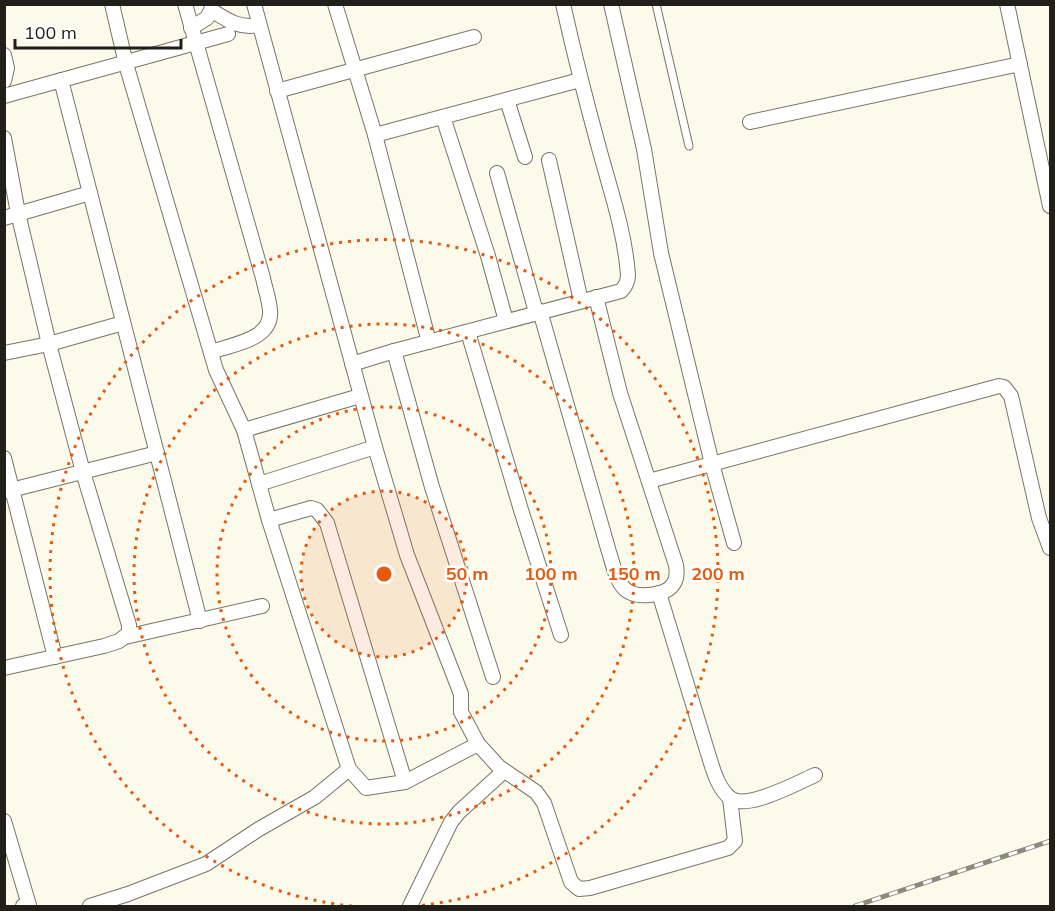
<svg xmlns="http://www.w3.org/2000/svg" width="1055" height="911" viewBox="0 0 1055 911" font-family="Mulish,sans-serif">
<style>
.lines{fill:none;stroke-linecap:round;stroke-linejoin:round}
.lane-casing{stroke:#777567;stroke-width:9}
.street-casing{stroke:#777567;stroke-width:16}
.lane{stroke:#fff;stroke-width:7}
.street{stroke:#fff;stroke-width:14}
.rail-casing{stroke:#8c8a7f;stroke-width:5}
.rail{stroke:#fff;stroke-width:3;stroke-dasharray:9;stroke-linecap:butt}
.ring{fill:none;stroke:#e8590c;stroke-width:3;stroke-dasharray:3 6}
.centre{fill:#e8590c;stroke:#fff;stroke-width:3}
.ring-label{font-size:18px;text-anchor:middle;font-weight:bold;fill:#e8590c;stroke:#fff;stroke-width:5;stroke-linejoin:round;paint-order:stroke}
</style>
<rect width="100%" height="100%" fill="#fcfaea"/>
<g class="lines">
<g class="lane-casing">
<path id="lane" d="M656,4l33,142"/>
</g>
<g class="street-casing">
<g id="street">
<path d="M112,4l14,60 90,306 28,60 25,90 80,249 17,19 39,-6 73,-38"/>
<path d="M185,4l78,274c2,10 6,21 7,32 3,30 -37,34 -59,42"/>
<path d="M254,4l121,443 32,108 54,139v18l17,32 21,23 37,25 8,11 27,79 8,7 11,-1 138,-40 7,-7 -5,-43"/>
<path d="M335,4l40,131 54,207"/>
<path d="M611,4l33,145 17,104 51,211 22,79"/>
<path d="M1007,4l43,202"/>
<path d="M191,28l16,-10 4,-8c16,10 28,19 48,15"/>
<path d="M4,55l3,13 -3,13"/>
<path d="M61,80l139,541"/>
<path d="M277,91l197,-54"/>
<path d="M4,96l224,-62"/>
<path d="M507,100l18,57"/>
<path d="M443,117l45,139 18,65"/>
<path d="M750,122l270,-58"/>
<path d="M375,135l205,-55"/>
<path d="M4,138l14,75 31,131 34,128 46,153v8l-10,8 -15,5 -100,22"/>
<path d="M549,160l32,141"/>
<path d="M497,173l39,139"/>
<path d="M4,218l86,-25"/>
<path d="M540,311l69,241c4,12 7,30 17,38 11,9 41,6 48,-7 3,-5 3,-12 2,-18l-56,-172 -24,-96"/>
<path d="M468,332l53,178 40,125"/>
<path d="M394,351l38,136 61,190"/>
<path d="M4,353l45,-9 74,-21"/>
<path d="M352,364l42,-13 227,-60c5,-5 7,-9 7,-16 -3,-43 -18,-86 -29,-127 -13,-47 -25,-95 -36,-144"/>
<path d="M244,430l116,-34"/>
<path d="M4,458l51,199"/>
<path d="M649,481l350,-95 5,1 7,9 28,122 11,30"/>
<path d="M259,484l116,-37"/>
<path d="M7,491l150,-38"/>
<path d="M269,520l42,-12 6,2 10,13 78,259"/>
<path d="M659,593l51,167c4,13 9,29 20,38 16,13 67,-15 85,-23"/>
<path d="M125,637l137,-31"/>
<path d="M4,821l25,84 -6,1"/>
<path d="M90,906l38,-12 78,-30 53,-35 56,-32 34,-28"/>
<path d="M410,906l41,-84 8,-10 45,-41"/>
</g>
</g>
<use href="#lane" class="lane"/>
<use href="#street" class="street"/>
<g class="rail-casing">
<path id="rail" d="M855,906l195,-65"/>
</g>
<use href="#rail" class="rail"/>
</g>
<circle cx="384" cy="574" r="83" fill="#e8590c" fill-opacity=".12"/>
<g class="ring">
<circle cx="384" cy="574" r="83"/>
<circle cx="384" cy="574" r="167"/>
<circle cx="384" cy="574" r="250"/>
<path d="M352 906A334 334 0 1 1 416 906"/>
</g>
<circle cx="384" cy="574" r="9" class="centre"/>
<g class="ring-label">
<text x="467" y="580">50 m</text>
<text x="551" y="580">100 m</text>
<text x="634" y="580">150 m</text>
<text x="718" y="580">200 m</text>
</g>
<rect width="1055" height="911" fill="none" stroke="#201f19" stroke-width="12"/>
<path d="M15 39v9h166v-9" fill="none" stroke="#201f19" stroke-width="3"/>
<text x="24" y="39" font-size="18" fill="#201f19" stroke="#ffffff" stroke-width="4.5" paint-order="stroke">100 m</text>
</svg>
